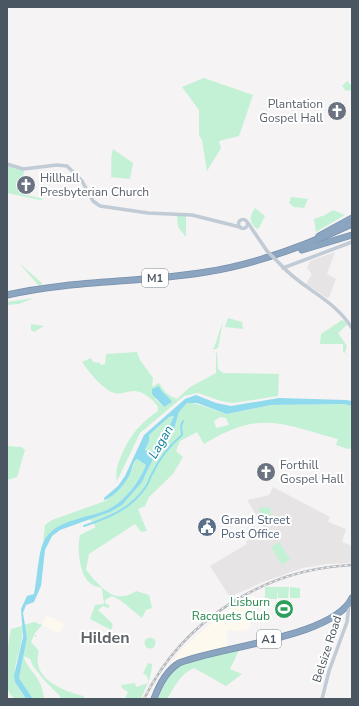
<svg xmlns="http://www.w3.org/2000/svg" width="359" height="706" viewBox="0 0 359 706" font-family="'Nunito Sans',sans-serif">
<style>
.commercial{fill:#fdf9ef}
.education{fill:#e6e4e5}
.green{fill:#c3f1d5;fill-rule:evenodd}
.water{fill:#90daee;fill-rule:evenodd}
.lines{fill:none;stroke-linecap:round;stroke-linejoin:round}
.canal{stroke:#90daee;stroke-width:2}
.highway-casing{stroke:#7690ad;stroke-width:7}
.secondary{stroke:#c1cbd6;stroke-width:3.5}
.highway{stroke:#8ba5c1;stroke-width:5.5}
.rail-casing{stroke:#b5b8bd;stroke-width:2.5}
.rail{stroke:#fff;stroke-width:1;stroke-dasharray:3;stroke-linecap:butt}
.secondary-bridge{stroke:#c1cbd6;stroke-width:3.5}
.labels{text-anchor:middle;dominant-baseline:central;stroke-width:4;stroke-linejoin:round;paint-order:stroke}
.shield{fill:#fff;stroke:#808990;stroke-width:1}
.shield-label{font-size:11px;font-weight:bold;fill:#4a5661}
.worship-label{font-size:12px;fill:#5b616d;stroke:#fff;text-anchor:start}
.service-label{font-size:12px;fill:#4e5e75;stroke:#fff;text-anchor:start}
.leisure-label{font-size:12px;fill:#27864d;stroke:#fff;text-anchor:end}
.street-label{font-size:12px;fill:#4a5661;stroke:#fff}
.water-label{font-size:13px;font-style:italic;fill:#0c7c9b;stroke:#fff}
.district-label{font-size:16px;font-weight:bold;fill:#5f6368;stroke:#fff}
</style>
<rect width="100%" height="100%" fill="#f5f3f3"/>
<g class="commercial">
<path d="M251,596h4l-6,33 -14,3v-2l-8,1v17l-48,12 -10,6 17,-21 17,-15 21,-17z"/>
<path d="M45,617h7l12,7 -5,9 -17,-8z"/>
</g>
<g class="education">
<path d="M335,252l-8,22 9,5 -7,18 -2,1 -21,-14 6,-10 -5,-6 3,-7z"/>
<path d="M273,487l57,30 -2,5 18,7 -4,13 10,4v17l-25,1 -24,4 -40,14 -33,15 -20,-31 37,-22 -1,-2 18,-14 -17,-28 22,-5z"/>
</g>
<g class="green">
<path d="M204,78l49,17 -14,41 -20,5 2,7 -14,23 -5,-31 -3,-5v-25l-17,-23z"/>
<path d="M347,81l5,5v4l-6,1 -4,-5z"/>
<path d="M113,149l20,14 -3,16 -19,-2c1,-9 -1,-19 2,-28z"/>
<path d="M7,166l17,5 -2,23 22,5 -4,1 -33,-7z"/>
<path d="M291,197l17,2 -4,9 -10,-1 -5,-4z"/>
<path d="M255,208l10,8 -6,12 -2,1c-8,-7 -8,-13 -2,-21z"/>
<path d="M333,210l12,5 -29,17 -2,-13 11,-4z"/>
<path d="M177,216h9v21l-8,-10z"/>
<path d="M19,263l23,20 -1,2 -2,1z"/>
<path d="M34,298l-15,6 -12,1v-3z"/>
<path d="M228,318l14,4 1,7 -18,-2z"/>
<path d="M342,320l6,4 -10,9 9,13 -2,6 4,5 -6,-6v-7h-23l1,-10z"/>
<path d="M223,321l-5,27 -2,1h-5l3,-1z"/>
<path d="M31,324l13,2 -10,6 -3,-2z"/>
<path d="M212,351l5,2 1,16 5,4 56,1 -1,22 -45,7 -12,-2 -23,-8 -14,3 -44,37 -24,50c2,-6 -1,-10 1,-15 8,-26 19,-42 41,-57v-4c-4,-7 -16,-17 -25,-16 -6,0 -12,4 -18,2 -11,-2 -27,-22 -33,-31l9,-4 2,4 7,1 1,2 4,-1 1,-10 31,-2 3,8 13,18 -1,9 7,-4c5,8 9,13 18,16l13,-12 26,-14v-20zM162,393l7,5 3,4 -8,5 -9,-8z"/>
<path d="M190,402l38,12 43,-9 73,-1 8,2v42l-4,1 -12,-4 2,-6c-58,-16 -79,-29 -134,5l-7,-12 -17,9 -4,10 7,6 -10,17 -24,23 -4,9 -7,3 9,22 -6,1 -6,-8 -46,30 -3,16c14,16 28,36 50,21l13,4 3,13 -6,2 -4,8 -22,-18 -8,-4 -7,4v3l5,3 -2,2 -5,-2 -5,4 15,14 -2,6 -21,-11 5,-14 9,-1 -2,-16c-4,-1 -9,-2 -12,-5 -11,-8 -13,-36 -10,-48l16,-8 -6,-8 20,-7 32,-30 12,-25 20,-28 5,-17 8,-9zM220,417l6,1 3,7 -13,3 -2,-7z"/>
<path d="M174,416l-11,24 -12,14 -6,-4 4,-9v-6l20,-18z"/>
<path d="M7,446l15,1 3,3 -8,27 -10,3z"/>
<path d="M137,459l9,6c-7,17 -20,35 -37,44 -23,11 -50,10 -66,34l2,-18 7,-5 53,-19c9,-6 19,-16 24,-25 3,-5 4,-14 8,-17z"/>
<path d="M270,507l1,15 -10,1 -2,-15z"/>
<path d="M279,542l11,17 -8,6 -11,-18z"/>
<path d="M265,587h13l-1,12h-12z"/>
<path d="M278,587h11l-1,11h-10z"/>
<path d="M290,587l10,1v10h-10z"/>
<path d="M34,622l8,3 -8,9 3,2 -1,1 -2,-2 -3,7 8,9c-9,27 24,40 44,45l2,3h-24l-1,-3 -15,-15 -12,-15 -3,-7 -7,-3c7,18 19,20 21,43h-11l-14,-21 8,-40 -3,-13z"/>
<path d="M22,626c3,32 -20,42 4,73h-11c-3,-3 -6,-5 -7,-10 -4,-13 0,-46 3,-60z"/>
<circle cx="150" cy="643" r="5.5"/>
<path d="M240,648l-10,21 12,5 -16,12 -32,-18c-14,6 -19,18 -27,31h-9c4,-10 9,-26 18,-33 14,-8 48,-14 64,-18z"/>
<path d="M148,663l4,1c-1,17 -5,20 -11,35h-16l3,-7 -6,-4 -1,-3 14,-2 1,4 13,-4 -2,-7 -4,-3z"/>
</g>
<g class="water">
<path d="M159,386c3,8 9,9 13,16l-8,5 -12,-13v-5z"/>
<path d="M196,395l20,8 15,3 48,-8 67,2 6,1v5l-8,-2 -73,1 -44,9 -30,-11h-10l-8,9 -5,17 -20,28 -12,25 -20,23 -12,7 -50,18 -8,6 -7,14 -4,36 -7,16 -8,3 -3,8 4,25 -8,40 14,21h-7l-11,-17 -1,-6 9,-39 -2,-28 6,-13 7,-2c3,-14 4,-39 9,-51 11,-25 46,-24 66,-34 17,-9 30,-27 37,-44l-9,-6c-5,3 -5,12 -8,17 -4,8 -16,22 -25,24v-2l14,-12 7,-10 19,-41 41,-36zM174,416l-11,24 -12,14 -6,-4 4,-9v-6l20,-18z"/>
</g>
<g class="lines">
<path class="canal" d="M84,526c24,-8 49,-18 63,-41 2,-4 3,-8 5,-11 7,-15 18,-29 30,-39l-1,-9 2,-5"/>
<g class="highway-casing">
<g id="highway">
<path d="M319,236l33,-18"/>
<path d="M302,250l50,-15"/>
<path d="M7,295c65,-15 133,-12 199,-23 51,-8 99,-26 146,-48"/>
<path d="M154,699c5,-14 12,-28 25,-36 39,-16 155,-26 173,-65"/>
</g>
</g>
<g class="secondary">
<path d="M7,164l16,5 34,-4 10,1 15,15 11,20 7,5 48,7 44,2 48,12"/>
<circle cx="243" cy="224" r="4.5"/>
<path d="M248,223l19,28"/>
<path d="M280,264c23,26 52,33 72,64"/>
<path d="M283,268l69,-26"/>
<path d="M322,699l7,-28 18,-49 2,-18"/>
</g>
<use href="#highway" class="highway"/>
<g class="rail-casing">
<path id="rail" d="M144,699c39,-79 120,-130 208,-134"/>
</g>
<use href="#rail" class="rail"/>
<path class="secondary-bridge" d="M267,251l13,13"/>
</g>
<defs>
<g id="church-disc" transform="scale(1)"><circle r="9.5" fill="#6b7280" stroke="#fff"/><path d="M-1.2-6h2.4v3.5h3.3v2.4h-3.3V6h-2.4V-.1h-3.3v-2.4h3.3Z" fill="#fff"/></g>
<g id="civic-disc" transform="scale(1)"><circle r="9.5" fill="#5c6f8a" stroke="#fff"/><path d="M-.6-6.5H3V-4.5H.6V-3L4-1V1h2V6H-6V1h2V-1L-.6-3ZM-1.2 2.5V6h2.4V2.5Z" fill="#fff"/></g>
<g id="stadium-disc" transform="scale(1)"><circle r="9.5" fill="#2e9e5b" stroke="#fff"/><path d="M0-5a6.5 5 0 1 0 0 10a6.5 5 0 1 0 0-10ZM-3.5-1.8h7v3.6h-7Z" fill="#fff"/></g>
</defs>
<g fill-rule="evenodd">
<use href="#church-disc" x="337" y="111"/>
<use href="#church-disc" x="26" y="185"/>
<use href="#church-disc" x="266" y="472"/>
<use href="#civic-disc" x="207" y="527"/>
<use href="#stadium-disc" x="284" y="609"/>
</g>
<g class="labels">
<g class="shield">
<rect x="142" y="269" width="26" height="18" rx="3"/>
<rect x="257" y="630" width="24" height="18" rx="3"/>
</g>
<g class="shield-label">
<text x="155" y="278">M1</text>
<text x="269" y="639">A1</text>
</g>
<g class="worship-label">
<text x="323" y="104" text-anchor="end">Plantation<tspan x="323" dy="14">Gospel Hall</tspan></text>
<text x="40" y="178">Hillhall<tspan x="40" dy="14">Presbyterian Church</tspan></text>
<text x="280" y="465">Forthill<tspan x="280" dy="14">Gospel Hall</tspan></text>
</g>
<g class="service-label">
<text x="221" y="520">Grand Street<tspan x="221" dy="14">Post Office</tspan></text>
</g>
<g class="leisure-label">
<text x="270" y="602">Lisburn<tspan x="270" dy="14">Racquets Club</tspan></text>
</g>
<g class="street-label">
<text transform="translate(327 649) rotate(-72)">Belsize Road</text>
</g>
<g class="water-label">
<text transform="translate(161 442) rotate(-60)">Lagan</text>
</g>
<g class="district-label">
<text x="105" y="638">Hilden</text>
</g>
</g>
<rect width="359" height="706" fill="none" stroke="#4a5661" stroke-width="16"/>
</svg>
